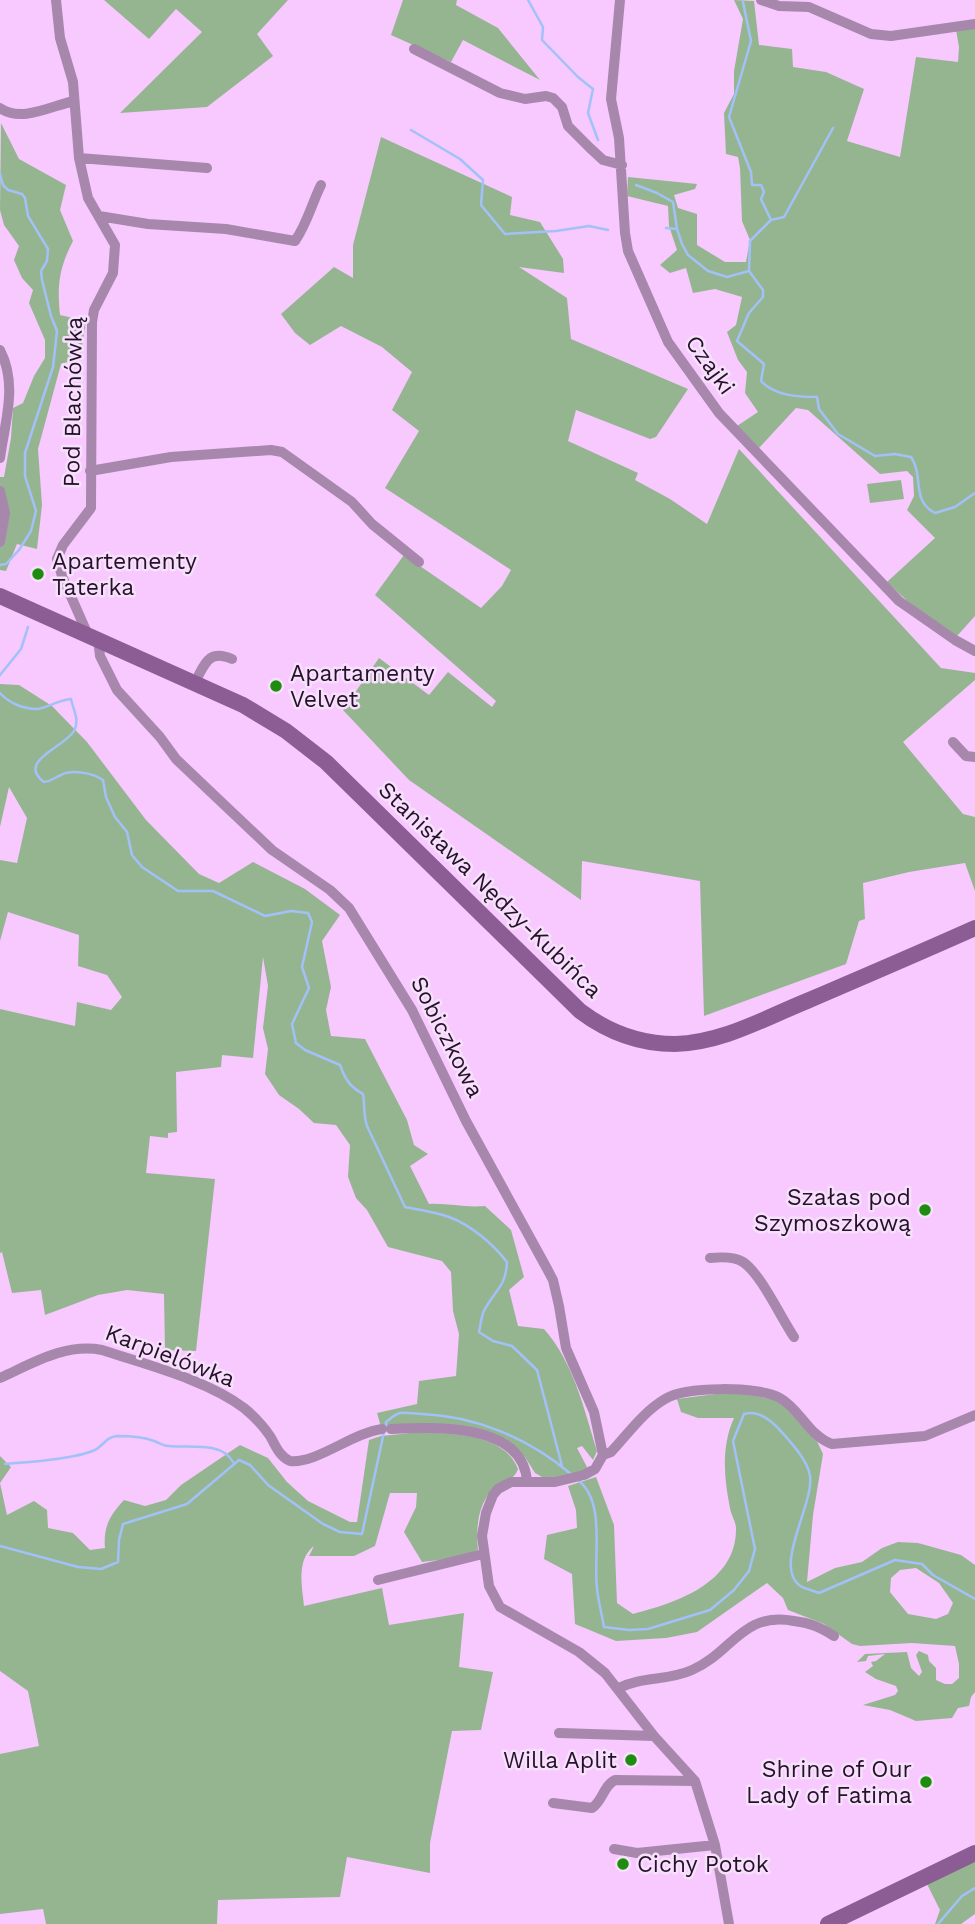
<svg xmlns="http://www.w3.org/2000/svg" width="975" height="1924" viewBox="0 0 975 1924" font-family="'Work Sans',sans-serif">
  <rect width="100%" height="100%" fill="#f7c9ff"/>
  <path fill="#95b591" fill-rule="evenodd" d="M104,0H288L257,34L273,56L207,107L120,113L202,32L176,9L149,39Z
    M403,0H457L456,5L498,28L540,80L463,40L451,62L391,35Z
    M734,0L754,1L759,45L792,49L793,67L826,72L864,89L847,141L900,157L916,57L958,62L959,47L955,24L975,23V616L957,636L916,609L887,582L935,538L907,510L914,496L913,477L907,471L880,474L808,410L796,408L759,448L737,426L758,412L745,393L747,372L738,360L727,332L736,325L742,297L715,289L693,293L686,268L670,273L660,265L677,250L669,226L668,206L627,196L628,177L697,184L695,189L674,195L678,208L697,214V245L725,262H746L750,240L742,221L740,168L738,157L726,154L724,113L734,94V71L743,19Z
    M1,123L19,159L66,185L60,210L73,241C59,268 57,285 60,315L86,321L80,358L61,364L38,449L42,505L37,549L17,544L6,571L0,570V477H4L11,438L13,408L23,403L34,376L45,358V340L29,303L33,290L22,278L14,260L19,246L4,225L0,210Z
    M381,137L512,197L510,215L540,222L563,259L564,273L519,267L567,298L571,339L688,389L656,437L650,439L576,410L568,441L638,473L635,480L670,499L707,524L739,449L941,668L975,673V680L903,742L963,814L975,817V891L965,863L909,872L863,883L865,919L859,921L846,964L704,1016L700,881L582,861L581,900L409,780L343,710L379,658L429,695L448,672L492,707L496,701L375,595L404,555L481,608L502,586L511,570L385,488L419,431L392,410L412,372L382,347L341,326L310,345L295,333L281,314L334,267L353,278V245Z
    M901,480L904,499L870,503L867,484Z
    M0,684L19,685L52,706L87,742L146,820L199,874L219,883L253,862L305,889L340,915L322,941L331,987L326,1010L331,1036L365,1039L407,1120L414,1145L428,1154L410,1166L429,1204C448,1203 465,1208 485,1206L511,1230L524,1277L509,1290L518,1326L544,1329C574,1363 584,1409 597,1451L593,1460L582,1446L577,1448L588,1469L560,1478H544L535,1473L525,1457L505,1440L401,1425L381,1427L377,1413L417,1404L419,1381L456,1376L459,1334L453,1311L451,1272L442,1261L388,1247L367,1210L356,1198L348,1177L350,1145L336,1125L314,1123L299,1109L279,1095L265,1074L268,1049L263,1028L268,986L263,957L253,1058L222,1055L221,1067L176,1072L177,1132L168,1133V1138L150,1136L146,1173L215,1179L196,1351L165,1350L164,1294L127,1290L98,1295L45,1315L41,1290L12,1293L2,1252L0,1253V1009L75,1026L77,1002L111,1010L122,997L107,975L78,966L79,935L8,912L0,941V860L17,863L27,818L9,787L0,827Z
    M731,1392L784,1401L815,1437L823,1454L813,1515L807,1582L835,1568L862,1562L882,1548L898,1542L918,1543L961,1555L975,1565V1692L971,1697L969,1706L958,1708L952,1718L916,1721L890,1710L863,1705L895,1695L898,1691L896,1686L876,1679L865,1672L873,1666L871,1662L876,1661L885,1654L868,1656L866,1661L857,1662L865,1654L907,1652L911,1668L919,1676L922,1672L916,1655L919,1651L928,1655L929,1661L936,1668V1680L945,1684H952L959,1678V1664L955,1646L912,1643L860,1646L852,1644L824,1624L788,1610L783,1598L767,1583L697,1632L666,1638L616,1641L575,1624L572,1574L544,1559L547,1535L577,1528L576,1510L568,1486L596,1477L614,1525L617,1603L633,1614C676,1603 737,1583 736,1528C736,1522 731,1515 730,1508C724,1479 721,1446 734,1418H698L681,1412L677,1399ZM916,1568L939,1583L953,1603L948,1614L936,1619L908,1614L890,1592L891,1578L900,1570Z
    M421,1432C453,1434 504,1433 518,1469C514,1480 506,1480 497,1487C477,1500 476,1529 478,1550L456,1558L422,1562L404,1532L416,1507L417,1493H390L375,1546L354,1556H309L314,1546C296,1560 302,1586 304,1606L382,1588L389,1625L464,1613L459,1667L493,1672L481,1730L452,1731L430,1843V1873L347,1857L340,1897L218,1900L217,1924H46L43,1909L0,1914V1754L39,1746L28,1691L0,1671V1456L11,1467L0,1483L7,1515L34,1501L47,1510L48,1528L73,1533L90,1550L105,1548C103,1527 110,1515 124,1500L145,1506L166,1500L181,1485L240,1445L268,1458L287,1482L308,1501L350,1522H357L369,1440L381,1436Z
    M975,1859V1914L961,1924H935L940,1910L926,1882Z"/>
  <g fill="none" stroke-linecap="round" stroke-linejoin="round">
    <path stroke="#a2c1f9" stroke-width="2.5" d="M528,0L543,27L542,40L578,77L593,89L588,113L598,140
      M743,2L751,41L729,117L751,172L752,185H761L764,192L761,199L771,220L750,241L749,270
      M411,130L460,159L483,180L481,205L505,234L556,231L589,226L608,230
      M0,174L3,185L8,190L22,194L25,198L28,216L48,249L47,261L41,271L42,280L51,316L57,331L53,367L25,453V476L36,511L31,531L19,550L6,564L0,565
      M636,185L657,193L673,202L677,229L682,244L688,255L708,271L727,277L749,271L763,290V297L749,313L737,341L764,364L761,381C775,396 798,397 817,397L819,409L838,434L875,456L895,454L911,457C924,476 911,501 935,513L955,507L975,493
      M771,220L784,217L833,128
      M666,228L677,229
      M0,675L21,649L28,627
      M0,693C9,703 23,709 37,709C47,708 58,700 71,699C73,710 80,719 74,731C65,747 16,761 44,782C52,781 54,778 61,775C72,769 93,773 103,780L106,797L115,817L127,832L132,855L142,867L178,891H213L265,916L291,911L308,913L312,922L302,967L309,988L292,1024L296,1043L305,1050L340,1065C345,1079 350,1087 363,1094C365,1105 363,1114 367,1126L405,1207C420,1210 435,1212 449,1217C471,1225 493,1244 507,1262C506,1286 496,1289 485,1309C481,1315 481,1324 479,1332L493,1341L512,1346L537,1370L562,1466
      M386,1426V1422C390,1419 395,1414 400,1413C406,1412 415,1414 422,1414C477,1416 529,1439 571,1474
      M5,1464C28,1462 75,1459 95,1450C104,1445 106,1437 117,1436C129,1436 144,1437 154,1441C160,1443 163,1446 169,1446C189,1448 222,1441 233,1462
      M579,1481C606,1503 593,1557 597,1588C598,1601 602,1614 604,1627L629,1630L648,1629L710,1610L734,1590L749,1571L755,1549L733,1441L744,1414C757,1410 768,1418 777,1427C788,1439 808,1460 810,1476C814,1504 774,1565 799,1585C804,1589 812,1590 819,1593L895,1560L922,1564L933,1575L975,1599
      M0,1546L78,1567L101,1569L118,1562L119,1540L123,1524L187,1504L239,1460L250,1465L268,1485L323,1524L340,1532L362,1534L384,1432
      M938,1924L962,1896L975,1888"/>
    <path stroke="#a787ac" stroke-width="10" d="M56,0L60,38L73,82L79,158L88,198L115,245L113,273L94,310L92,322L91,508L63,545L57,559L62,576L88,635
      M620,0L611,99L619,138L625,233L628,251L668,342L719,413L899,601L955,640L975,651
      M761,0L779,6L809,7L871,34L891,36L975,24
      M414,49L500,93L525,99L546,96L553,98L562,107L568,126L590,148L603,160L622,165
      M0,108C21,123 51,106 74,101
      M79,158L207,168
      M99,216L148,224L226,229L295,241C307,224 312,203 321,185
      M0,350C18,385 5,421 0,458
      M90,471L171,457L271,450L282,452L352,502L372,524L419,562
      M0,491L5,513L0,542
      M98,639L100,656L117,690L160,737L176,759L272,850L330,890L349,908L412,1010L466,1121L545,1265L553,1280L559,1306L566,1348L594,1412L603,1455L595,1469L584,1475L555,1482H511L498,1489L493,1495L486,1513L482,1536L489,1586L500,1607L579,1652L605,1673L654,1736L695,1781L715,1845L729,1924
      M195,682C205,664 208,649 232,659
      M953,742L966,756L975,757
      M710,1258C720,1257 734,1256 743,1262C761,1274 781,1318 794,1337
      M0,1378C33,1363 65,1343 102,1350C147,1365 207,1380 244,1408C254,1416 263,1426 270,1436C276,1446 279,1456 290,1461C316,1464 352,1433 382,1429
      M391,1429C432,1427 524,1422 527,1482
      M603,1455L611,1452C628,1434 643,1412 665,1399C685,1386 759,1386 780,1398C800,1409 809,1436 832,1444L925,1436L975,1415
      M378,1580L483,1554
      M619,1688C642,1676 668,1681 692,1670C732,1653 742,1611 794,1621C810,1623 820,1627 834,1636
      M559,1733L654,1736
      M553,1803L592,1808C603,1801 603,1786 615,1780L695,1781
      M614,1849L637,1853L715,1845"/>
    <path stroke="#8c5d94" stroke-width="16" d="M0,596L243,705L286,731L326,762L580,1011C608,1032 640,1044 675,1044C722,1043 765,1018 807,1001C863,977 919,953 975,928
      M828,1924L975,1853"/>
  </g>
  <g fill="#1d8c0f" stroke="#f7e0fb" stroke-width="2.5">
    <circle cx="38" cy="574" r="7"/>
    <circle cx="276" cy="686" r="7"/>
    <circle cx="925" cy="1210" r="7"/>
    <circle cx="631" cy="1760" r="7"/>
    <circle cx="926" cy="1782" r="7"/>
    <circle cx="623" cy="1864" r="7"/>
  </g>
  <g text-anchor="middle" dominant-baseline="central" stroke-width="5" stroke-linejoin="round" paint-order="stroke">
    <g font-size="23" fill="#26112a" stroke="#f7e0fb">
      <text transform="translate(710 365) rotate(54)">Czajki</text>
      <text transform="translate(73 402) rotate(-89)">Pod Blachówką</text>
      <text transform="translate(490 890) rotate(44)">Stanisława Nędzy-Kubińca</text>
      <text transform="translate(447 1037) rotate(63)">Sobiczkowa</text>
      <text transform="translate(170 1356) rotate(21)">Karpielówka</text>
    </g>
    <g font-size="23" fill="#26112a" stroke="#f7e0fb" text-anchor="start">
      <text x="52" y="561">Apartementy<tspan x="52" dy="26">Taterka</tspan></text>
      <text x="290" y="673">Apartamenty<tspan x="290" dy="26">Velvet</tspan></text>
      <text x="911" y="1197" text-anchor="end">Szałas pod<tspan x="911" dy="26">Szymoszkową</tspan></text>
      <text x="617" y="1760" text-anchor="end">Willa Aplit</text>
      <text x="912" y="1769" text-anchor="end">Shrine of Our<tspan x="912" dy="26">Lady of Fatima</tspan></text>
      <text x="637" y="1864">Cichy Potok</text>
    </g>
  </g>
</svg>
